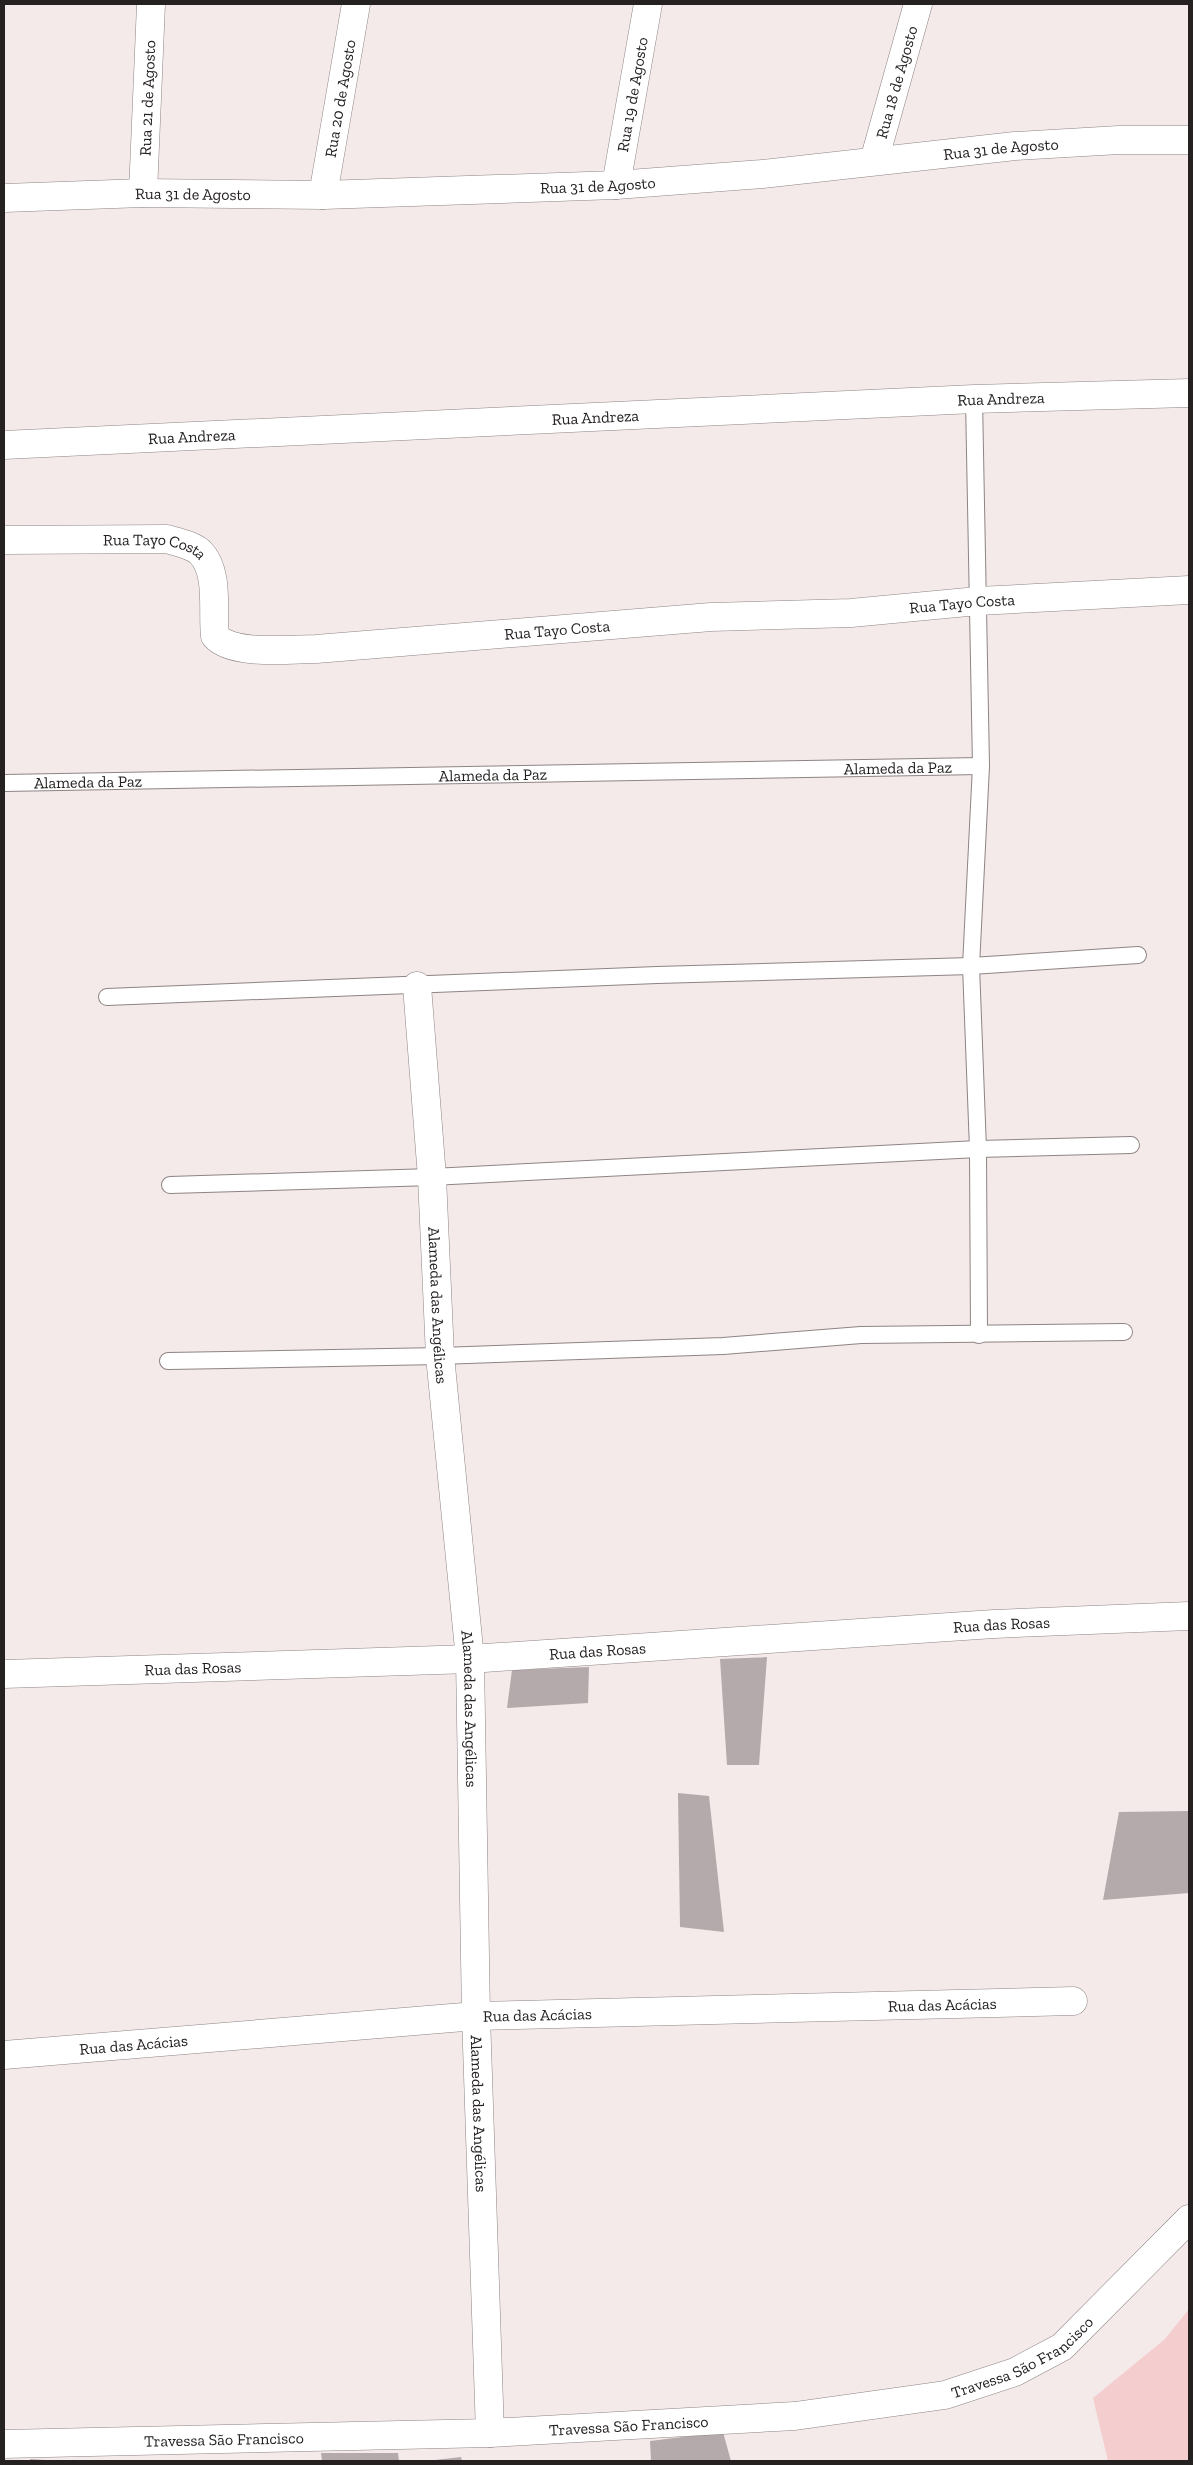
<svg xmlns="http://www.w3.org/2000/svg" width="1193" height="2465" viewBox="0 0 1193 2465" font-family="'Zilla Slab',serif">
  <rect width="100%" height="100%" fill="#f5eaea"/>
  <path fill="#f4cdcf" d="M1189,2309V2461H1108L1093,2398L1165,2339Z"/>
  <path fill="#b5aaab" d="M767,1657L759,1765H727L720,1659Z
    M589,1667L588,1703L507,1708L512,1670Z
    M678,1793L709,1796L724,1932L680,1927Z
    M1189,1811V1893L1103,1900L1119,1812Z
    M723,2432L731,2461H651L650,2441Z
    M321,2453H398L399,2461H322Z
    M461,2457L462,2461H435V2460Z
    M30,2459L45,2460V2461H30Z"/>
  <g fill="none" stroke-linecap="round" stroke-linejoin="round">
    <defs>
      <g id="lane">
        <path d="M974,399L981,766L971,966L978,1149L979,1335"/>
        <path id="s1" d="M4,783L981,766"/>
        <path d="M107,997L657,975L971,966L1138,955"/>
        <path d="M170,1185L432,1177L978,1149L1131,1145"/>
        <path d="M168,1361L440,1356L723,1346L861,1335L1124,1332"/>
      </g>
      <g id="street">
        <path id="s2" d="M874,161L918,4"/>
        <path id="s3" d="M616,185L648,4"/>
        <path id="s4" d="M143,193L151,4"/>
        <path id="s5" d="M323,195L356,4"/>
        <path id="s6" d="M4,198L143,193L323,195L616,185L762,174L1015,146L1119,140H1189"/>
        <path id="s7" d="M4,445L974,399L1189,393"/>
        <path id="s8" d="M4,540L167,539C177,542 192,545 200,552C220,572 212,611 215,636C233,656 291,649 316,649L711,617L851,613L978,601L1189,590"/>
        <path id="s9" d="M417,986L432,1177L440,1356L470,1659L476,2016L490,2433"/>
        <path id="s10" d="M4,2055L476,2016L1073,2001"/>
        <path id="s11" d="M4,2444L490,2433L795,2416L945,2395L1015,2372L1062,2347L1189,2219"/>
      </g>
      <g id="secondary">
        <path id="s12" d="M4,1674L470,1659L994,1624L1189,1616"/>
      </g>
    </defs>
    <use href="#lane" stroke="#8e8484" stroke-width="18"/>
    <use href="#street" stroke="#8e8484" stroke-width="29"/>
    <use href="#secondary" stroke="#8e8484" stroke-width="29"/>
    <use href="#lane" stroke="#fff" stroke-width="16"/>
    <use href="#street" stroke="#fff" stroke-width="28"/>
    <use href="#secondary" stroke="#fff" stroke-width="28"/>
  </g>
  <g text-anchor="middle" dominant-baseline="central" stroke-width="4.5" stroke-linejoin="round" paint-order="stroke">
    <g font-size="16" fill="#252121" stroke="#fff">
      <text stroke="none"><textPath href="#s2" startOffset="82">Rua 18 de Agosto</textPath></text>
      <text stroke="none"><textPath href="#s3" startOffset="92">Rua 19 de Agosto</textPath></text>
      <text stroke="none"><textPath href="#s4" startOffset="95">Rua 21 de Agosto</textPath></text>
      <text stroke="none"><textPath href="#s5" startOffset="98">Rua 20 de Agosto</textPath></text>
      <text stroke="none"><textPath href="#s6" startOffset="999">Rua 31 de Agosto</textPath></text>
      <text stroke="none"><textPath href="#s6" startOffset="594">Rua 31 de Agosto</textPath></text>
      <text stroke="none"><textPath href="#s6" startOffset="189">Rua 31 de Agosto</textPath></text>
      <text stroke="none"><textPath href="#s7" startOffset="998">Rua Andreza</textPath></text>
      <text stroke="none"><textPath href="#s7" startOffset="592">Rua Andreza</textPath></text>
      <text stroke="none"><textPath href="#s7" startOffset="188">Rua Andreza</textPath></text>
      <text stroke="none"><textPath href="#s8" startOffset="152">Rua Tayo Costa</textPath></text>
      <text stroke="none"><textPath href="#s8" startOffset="1038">Rua Tayo Costa</textPath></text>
      <text stroke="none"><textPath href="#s8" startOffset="632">Rua Tayo Costa</textPath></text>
      <text stroke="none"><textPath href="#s1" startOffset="894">Alameda da Paz</textPath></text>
      <text stroke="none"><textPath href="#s1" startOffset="489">Alameda da Paz</textPath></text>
      <text stroke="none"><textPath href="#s1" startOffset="84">Alameda da Paz</textPath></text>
      <text stroke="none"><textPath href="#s9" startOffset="320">Alameda das Angélicas</textPath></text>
      <text stroke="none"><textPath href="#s12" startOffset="999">Rua das Rosas</textPath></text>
      <text stroke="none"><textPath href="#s12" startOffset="594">Rua das Rosas</textPath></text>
      <text stroke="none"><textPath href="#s12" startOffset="189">Rua das Rosas</textPath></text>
      <text stroke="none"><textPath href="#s9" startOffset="725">Alameda das Angélicas</textPath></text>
      <text stroke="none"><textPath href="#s10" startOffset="940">Rua das Acácias</textPath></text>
      <text stroke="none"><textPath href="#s10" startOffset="535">Rua das Acácias</textPath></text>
      <text stroke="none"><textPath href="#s10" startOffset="130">Rua das Acácias</textPath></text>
      <text stroke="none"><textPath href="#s9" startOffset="1130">Alameda das Angélicas</textPath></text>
      <text stroke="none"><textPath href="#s11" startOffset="1030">Travessa São Francisco</textPath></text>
      <text stroke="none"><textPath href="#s11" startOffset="625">Travessa São Francisco</textPath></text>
      <text stroke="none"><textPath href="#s11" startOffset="220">Travessa São Francisco</textPath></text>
    </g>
  </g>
  <rect width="1193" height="2465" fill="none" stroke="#252121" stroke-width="10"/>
</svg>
